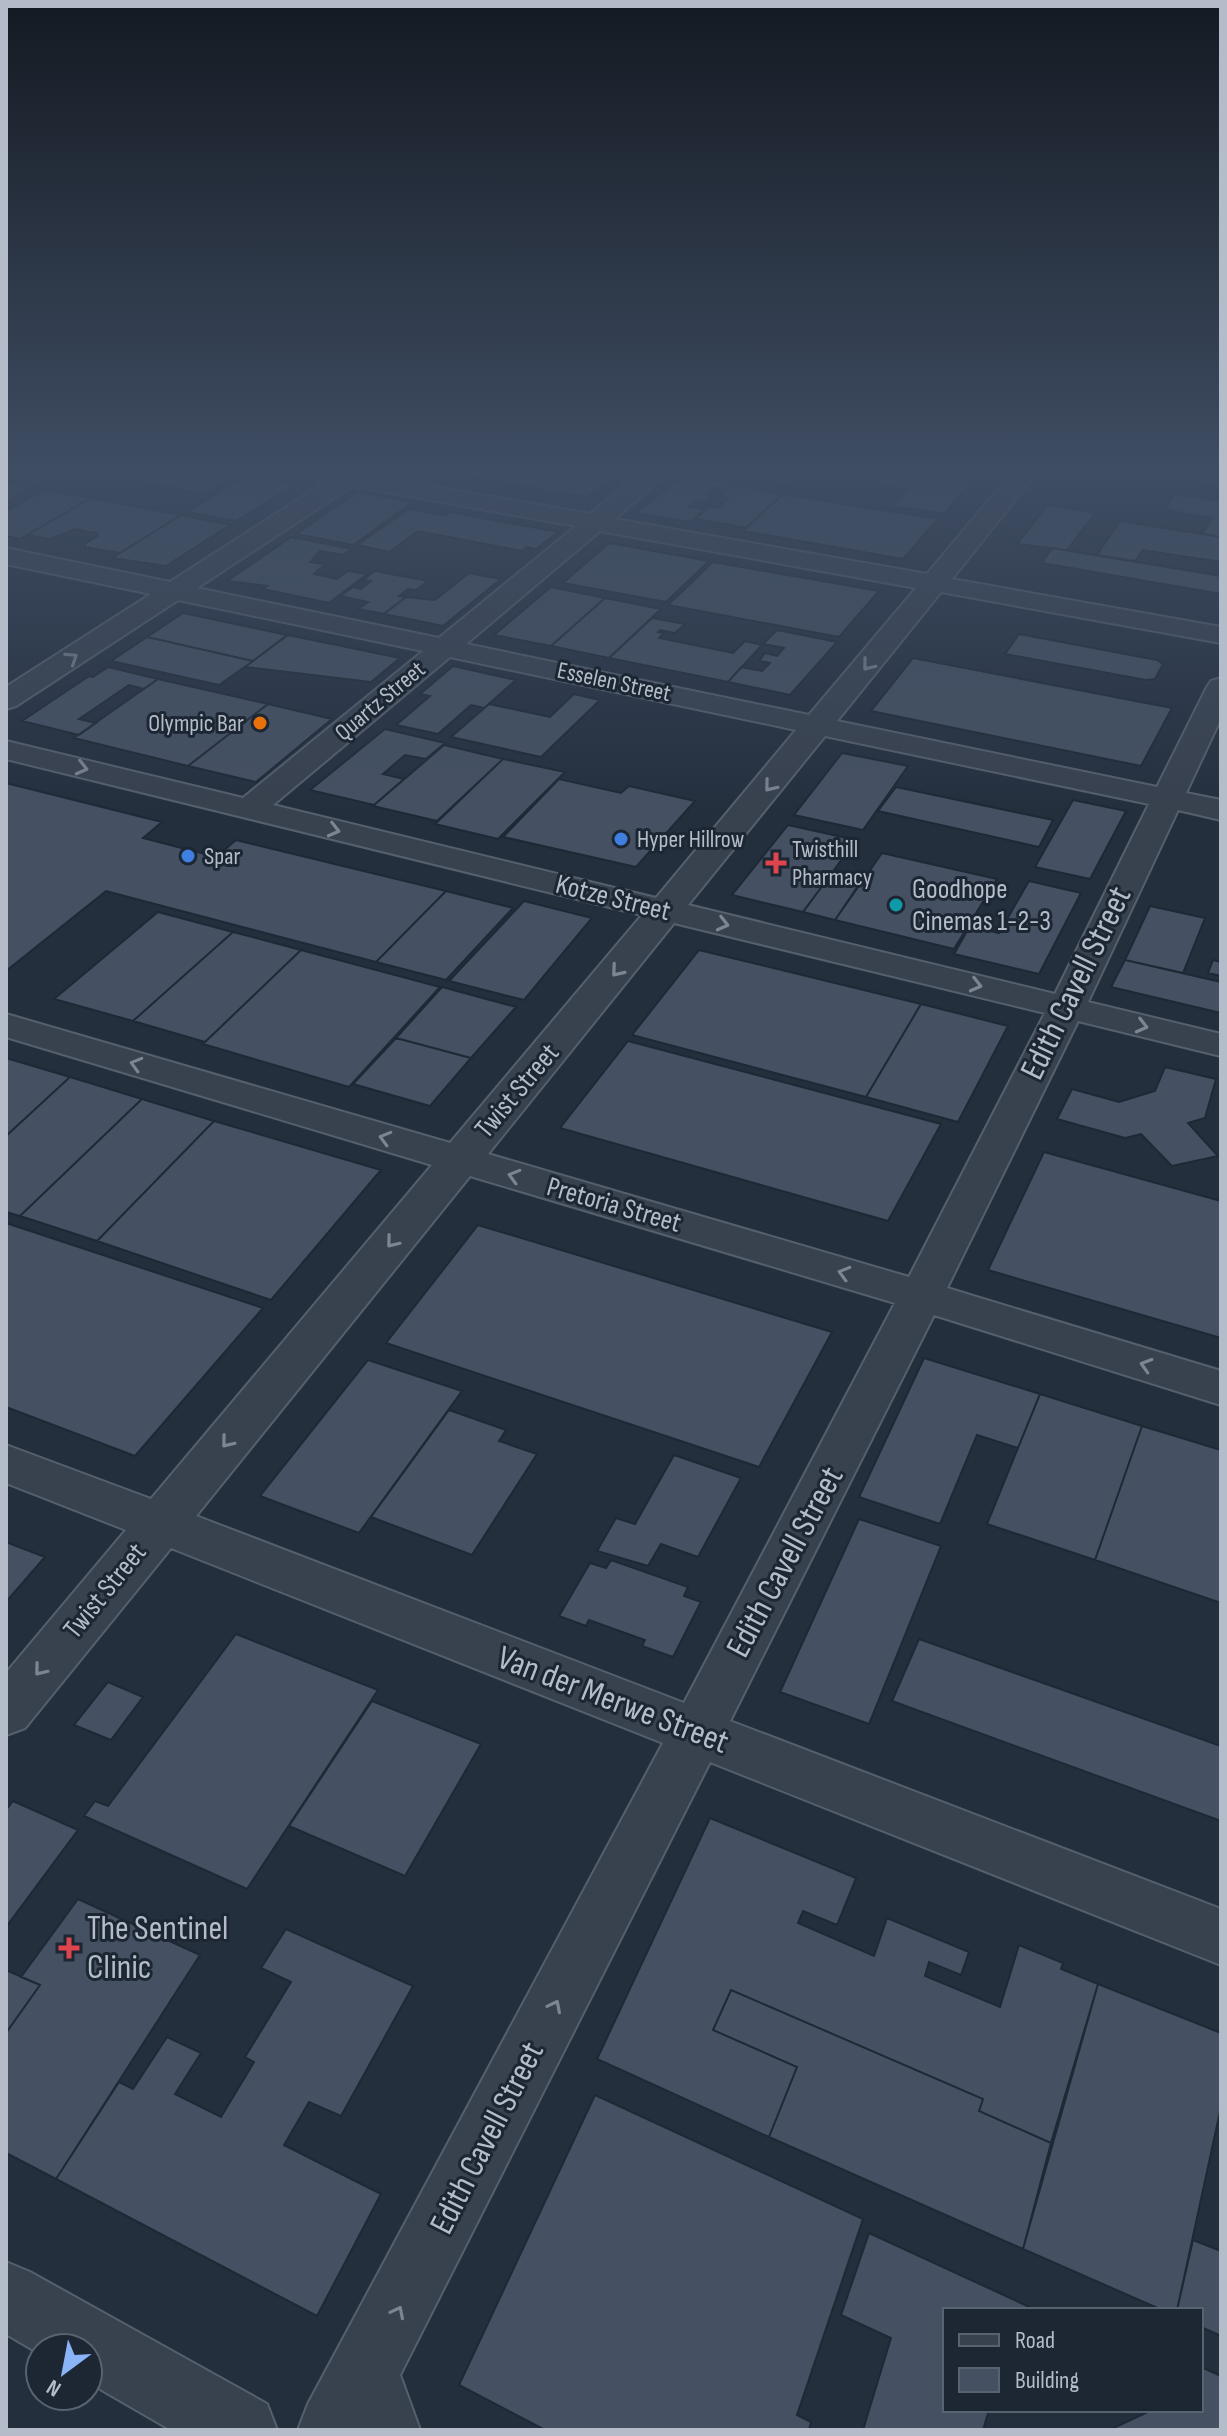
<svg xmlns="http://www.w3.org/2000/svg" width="1227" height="2436" viewBox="0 0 1227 2436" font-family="'Sofia Sans Condensed',sans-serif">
  <rect width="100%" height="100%" fill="#242f3e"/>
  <path fill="#455162" stroke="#1f2835" stroke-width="2" d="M30,470H63L39,484L13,479Z
    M79,470H224L239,473L205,494Z
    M430,470H531L568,477L577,470H621L587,497Z
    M760,470H806L790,485L751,479Z
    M814,470H865L846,482L808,476Z
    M866,470H925L905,491L874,483L882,475L864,472Z
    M925,470H937L976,476L944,514L892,506Z
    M1152,470H1195L1189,477L1205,479L1203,483L1149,475Z
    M1209,470H1221V486L1202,483Z
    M248,475L296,484L236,521L187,512Z
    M684,475L735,484L728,489L712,487L704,494L714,496L707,501L697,500L689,507L705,509L691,522L636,513Z
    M6,484L7,483L31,488L6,502Z
    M733,485L783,494L746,528L695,519L709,506L718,508L729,498L720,497Z
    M45,490L91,498L20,539L6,536V511Z
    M358,492L413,502L353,545L296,534Z
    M783,494L938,519L903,559L743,531Z
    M1174,494L1221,501V537L1202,534L1212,518L1165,510Z
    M91,498L181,515L120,553L85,547V543L98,536L96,533L76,529L50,539L27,535Z
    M1048,505L1095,513L1067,550L1017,544Z
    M409,509L445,516L450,512L558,532L536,549L526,547L522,551L418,531L389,552L357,545Z
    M181,515L230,525L166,566L112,558Z
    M1120,521L1221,537V562L1143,550L1135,561L1097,555Z
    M291,537L352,549L343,555L320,551L310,562L325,564L314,574L337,579L348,571L367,574L329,603L263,589L267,586L227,581Z
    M609,543L709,561L666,602L563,583Z
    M1052,548L1221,576V594L1042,563Z
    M713,562L879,591L839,637L668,605Z
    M375,571L428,581L416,590L408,589L399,596L406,597L384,614L358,609L368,602L340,596L353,587L361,589L371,581L363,580Z
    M469,573L501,579L443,626L384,614L406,597L435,600Z
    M551,587L605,598L551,646L494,635Z
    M605,598L661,609L609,658L551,646Z
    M183,613L287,635L253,661L147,637Z
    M652,618L685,624L675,633L660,630L658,632L664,633L659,638L733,653L745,641L762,645L728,682L609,658Z
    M777,630L837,642L790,695L728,682L741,667L762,671L770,663L759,661L765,653L777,656L784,648L763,644Z
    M1019,634L1157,660L1163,664L1155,679L1146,680L1005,654Z
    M288,635L400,658L371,682L245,667Z
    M147,637L253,661L219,685L111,661Z
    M913,658L1172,708L1141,766L871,711Z
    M453,666L516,680L484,708L471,705L438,734L396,725L430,696L420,694Z
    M108,667L158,679L144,689L129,685L79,719L96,723L79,735L22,721L89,676L93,677Z
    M158,679L268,704L188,766L74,738Z
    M574,694L600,700L541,757L451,737L489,704L550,717Z
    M268,704L332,719L256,782L188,766Z
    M385,729L445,743L426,759L405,755L383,774L404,779L374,805L310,790Z
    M444,745L503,759L437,821L373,806Z
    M842,753L908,766L863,830L794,815Z
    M503,759L565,772L498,839L435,824Z
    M559,779L621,793L629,786L695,801L636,867L503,837Z
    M6,783L162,822L143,838L216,857L236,840L446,891L376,962L106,891L6,971Z
    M896,787L1053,820L1039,847L878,811Z
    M1073,800L1126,811L1090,879L1035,867Z
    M788,825L856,840L803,912L732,895Z
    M882,853L997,879L954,949L835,920Z
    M834,870L864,877L835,920L803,912Z
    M1029,881L1081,893L1039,974L954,954L970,926L999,933Z
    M446,891L513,908L446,980L376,962Z
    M524,901L592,918L524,1000L449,981Z
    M1150,906L1205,918L1183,973L1125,960Z
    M158,912L233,932L133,1021L54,999Z
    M233,932L301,950L205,1042L133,1021Z
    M301,950L440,987L349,1087L203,1044Z
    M699,950L921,1004L866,1097L632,1035Z
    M1125,960L1221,982V1013L1111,987Z
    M1213,960L1221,962V976L1208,973Z
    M442,987L516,1007L471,1058L396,1038Z
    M921,1004L1008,1026L958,1122L866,1097Z
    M396,1038L471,1058L430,1106L353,1084Z
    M628,1041L941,1124L888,1221L560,1128Z
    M6,1058L70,1077L6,1136Z
    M1165,1067L1216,1079L1205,1118L1188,1123L1218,1156L1172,1166L1141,1134L1125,1138L1057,1119L1072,1089L1119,1102L1155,1091Z
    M70,1077L142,1099L20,1216L6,1212V1136Z
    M142,1099L214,1121L97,1241L20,1216Z
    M214,1121L381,1170L271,1300L97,1241Z
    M1044,1152L1221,1201V1338L988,1270Z
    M6,1223L263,1308L135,1456L6,1407Z
    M478,1225L832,1332L759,1467L386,1343Z
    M924,1358L1040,1394L1018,1448L977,1435L940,1524L859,1497Z
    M368,1360L462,1391L359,1533L260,1496Z
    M1040,1394L1142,1426L1095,1560L987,1524Z
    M449,1410L506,1430L499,1441L537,1454L472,1555L371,1517Z
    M1142,1426L1221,1450V1603L1095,1560Z
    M674,1455L741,1478L698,1557L661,1544L648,1566L597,1551L616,1518L635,1524Z
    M859,1519L941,1546L869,1724L780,1692Z
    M6,1542L45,1557L6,1602Z
    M611,1560L688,1587L684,1596L701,1602L673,1657L642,1646L645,1640L589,1620L586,1626L559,1616L590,1563L606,1568Z
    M236,1634L378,1690L247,1889L84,1816L95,1801L108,1806Z
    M919,1639L1221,1746V1821L892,1701Z
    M108,1682L143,1697L111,1740L74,1725Z
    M372,1701L481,1744L405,1876L289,1826Z
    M13,1801L78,1830L6,1927V1810Z
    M710,1818L856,1878L837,1925L803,1911L798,1923L874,1956L887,1918L969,1952L961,1975L929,1962L925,1976L1000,2007L1019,1945L1063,1963L1061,1969L1098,1984L1051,2143L979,2111L983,2099L731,1990L713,2030L797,2067L769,2137L597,2059Z
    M78,1899L200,1955L56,2179L6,2153V2033L40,1985L21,1977Z
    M286,1929L413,1986L341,2116L309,2102L284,2145L381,2194L317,2316L56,2179L119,2082L133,2089L167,2037L201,2053L175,2094L221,2117L254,2062L245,2057L291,1982L261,1968Z
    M6,1970L40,1985L6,2033Z
    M1098,1984L1221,2033V2107L1177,2310H1162L1023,2249Z
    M731,1990L983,2099L979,2111L1051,2143L1023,2249L769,2137L797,2067L713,2030Z
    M595,2095L863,2219L797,2415L811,2422L809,2430H545L459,2385Z
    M869,2233L1036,2310H945V2410H989L983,2430H863L891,2338L841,2315Z
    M1193,2240L1221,2251V2336L1201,2327V2310H1177Z
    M1201,2367L1221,2376V2430H1109L1152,2410H1201Z"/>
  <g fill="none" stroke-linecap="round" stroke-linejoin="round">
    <defs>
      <path id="minor" d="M291,470H370L368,475L590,514L644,470H671L615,519L927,574L1014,470H1039L952,579L1221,627V643L941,592L837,721L1157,787L1207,687L1211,681L1221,678V718L1186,793L1221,800V820L1178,810L1088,1002L1221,1034V1056L1078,1021L947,1288L1221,1371V1405L934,1315L730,1721L1221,1909V1965L710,1762L400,2375L420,2430H298L308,2404L663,1743L171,1548L25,1728L6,1735V1673L126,1530L6,1483V1445L151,1499L432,1165L6,1037V1014L450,1143L642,915L6,759V741L243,798L423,651L178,600L16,706L6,709V687L151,594L6,564V548L170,582L327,481L295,475ZM352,486L576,526L439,638L197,588ZM600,531L916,588L809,715L466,644ZM450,657L796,730L656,898L273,805ZM825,736L1149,804L1055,994L688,905ZM674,923L1045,1013L909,1277L488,1154ZM470,1176L895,1303L684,1703L196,1516Z
        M6,2262L30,2272L267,2404L277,2430H171L88,2382V2348H40V2354L6,2334Z"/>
    </defs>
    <use href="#minor" stroke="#565f6c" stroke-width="4"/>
    <use href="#minor" fill="#38414e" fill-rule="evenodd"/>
  </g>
  <defs><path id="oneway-chevron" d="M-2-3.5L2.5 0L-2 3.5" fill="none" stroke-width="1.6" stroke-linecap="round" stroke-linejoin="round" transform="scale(2)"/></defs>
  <g stroke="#7c8592">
    <use href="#oneway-chevron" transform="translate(72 658) rotate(-33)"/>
    <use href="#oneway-chevron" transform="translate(868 665) rotate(129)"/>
    <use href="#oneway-chevron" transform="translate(82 768) rotate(14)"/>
    <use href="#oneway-chevron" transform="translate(770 786) rotate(129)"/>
    <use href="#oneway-chevron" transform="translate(334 830) rotate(14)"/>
    <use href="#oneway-chevron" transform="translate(723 924) rotate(14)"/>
    <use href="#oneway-chevron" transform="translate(617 971) rotate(130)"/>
    <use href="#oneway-chevron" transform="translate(976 985) rotate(14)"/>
    <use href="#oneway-chevron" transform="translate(1142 1026) rotate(14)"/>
    <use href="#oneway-chevron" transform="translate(136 1064) rotate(-164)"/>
    <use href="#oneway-chevron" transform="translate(385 1138) rotate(-164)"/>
    <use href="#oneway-chevron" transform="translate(514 1176) rotate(-164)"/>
    <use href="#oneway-chevron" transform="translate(392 1242) rotate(129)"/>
    <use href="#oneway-chevron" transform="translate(844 1273) rotate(-164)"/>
    <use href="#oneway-chevron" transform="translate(1146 1365) rotate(-163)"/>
    <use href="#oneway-chevron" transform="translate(227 1442) rotate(129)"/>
    <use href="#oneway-chevron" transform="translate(40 1670) rotate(129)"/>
    <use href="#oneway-chevron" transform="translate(555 2006) rotate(-63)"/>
    <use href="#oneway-chevron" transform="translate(398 2312) rotate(-63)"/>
  </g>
  <linearGradient id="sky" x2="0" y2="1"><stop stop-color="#141a22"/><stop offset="0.58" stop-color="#3f4d63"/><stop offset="1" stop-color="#3f4d63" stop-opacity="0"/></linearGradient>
  <rect width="1227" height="811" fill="url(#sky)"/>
  <circle fill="#e8710a" stroke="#1d2633" stroke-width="3" cx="260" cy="723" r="8"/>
  <g fill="#3f7fe0" stroke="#1d2633" stroke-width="3">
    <circle cx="621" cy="839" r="8"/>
    <circle cx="188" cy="856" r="8"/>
  </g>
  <g fill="#e0444e" stroke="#1d2633" stroke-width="3">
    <path d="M772 851h8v8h8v8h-8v8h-8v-8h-8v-8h8z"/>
    <path d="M65 1936h8v8h8v8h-8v8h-8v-8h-8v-8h8z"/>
  </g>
  <circle fill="#0f9aa8" stroke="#1d2633" stroke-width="3" cx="896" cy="905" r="8"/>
  <g text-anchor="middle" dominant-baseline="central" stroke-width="6" stroke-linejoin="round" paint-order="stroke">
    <g font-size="24" fill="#b4bcc9" stroke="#1d2633">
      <text transform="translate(614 682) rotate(12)">Esselen Street</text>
      <text transform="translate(380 701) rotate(-40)">Quartz Street</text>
    </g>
    <g font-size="24" fill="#b4bcc9" stroke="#1d2633" text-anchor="start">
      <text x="244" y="723" text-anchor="end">Olympic Bar</text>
      <text x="637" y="839">Hyper Hillrow</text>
      <text x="792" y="849">Twisthill<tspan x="792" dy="28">Pharmacy</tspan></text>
      <text x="204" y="856">Spar</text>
    </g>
    <g font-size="28" fill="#b4bcc9" stroke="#1d2633" text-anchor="start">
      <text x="912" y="889">Goodhope<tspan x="912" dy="32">Cinemas 1-2-3</tspan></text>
    </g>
    <g font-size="28" fill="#b4bcc9" stroke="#1d2633">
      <text transform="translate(613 898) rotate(14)">Kotze Street</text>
      <text transform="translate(517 1091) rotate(-50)">Twist Street</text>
      <text transform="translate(614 1205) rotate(16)">Pretoria Street</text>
      <text transform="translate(105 1591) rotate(-51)">Twist Street</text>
    </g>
    <g font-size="34" fill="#b4bcc9" stroke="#1d2633">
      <text transform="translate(1076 983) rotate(-64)">Edith Cavell Street</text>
      <text transform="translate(785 1562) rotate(-62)">Edith Cavell Street</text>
      <text transform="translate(613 1700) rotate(21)">Van der Merwe Street</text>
      <text transform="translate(487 2138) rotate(-63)">Edith Cavell Street</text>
    </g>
    <g font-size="34" fill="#b4bcc9" stroke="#1d2633" text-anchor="start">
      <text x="87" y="1928">The Sentinel<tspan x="87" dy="39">Clinic</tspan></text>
    </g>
  </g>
  <rect width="1227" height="2436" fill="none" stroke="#b4bcc9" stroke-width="16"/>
  <rect x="943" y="2308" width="260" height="104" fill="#1d2633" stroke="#59626f" stroke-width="2"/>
  <rect x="959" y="2334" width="40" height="12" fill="#38414e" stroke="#59626f" stroke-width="2"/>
  <text x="1015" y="2348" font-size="24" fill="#b4bcc9">Road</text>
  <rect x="959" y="2368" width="40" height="24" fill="#455162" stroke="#59626f" stroke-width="2"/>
  <text x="1015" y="2388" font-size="24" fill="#b4bcc9">Building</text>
  <g transform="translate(64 2372) rotate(212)"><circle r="38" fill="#1d2633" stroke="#59626f" stroke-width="2"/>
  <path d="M0-6L14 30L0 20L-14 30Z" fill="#8ab4f8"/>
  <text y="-12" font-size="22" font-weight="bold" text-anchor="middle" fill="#b4bcc9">N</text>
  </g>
</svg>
